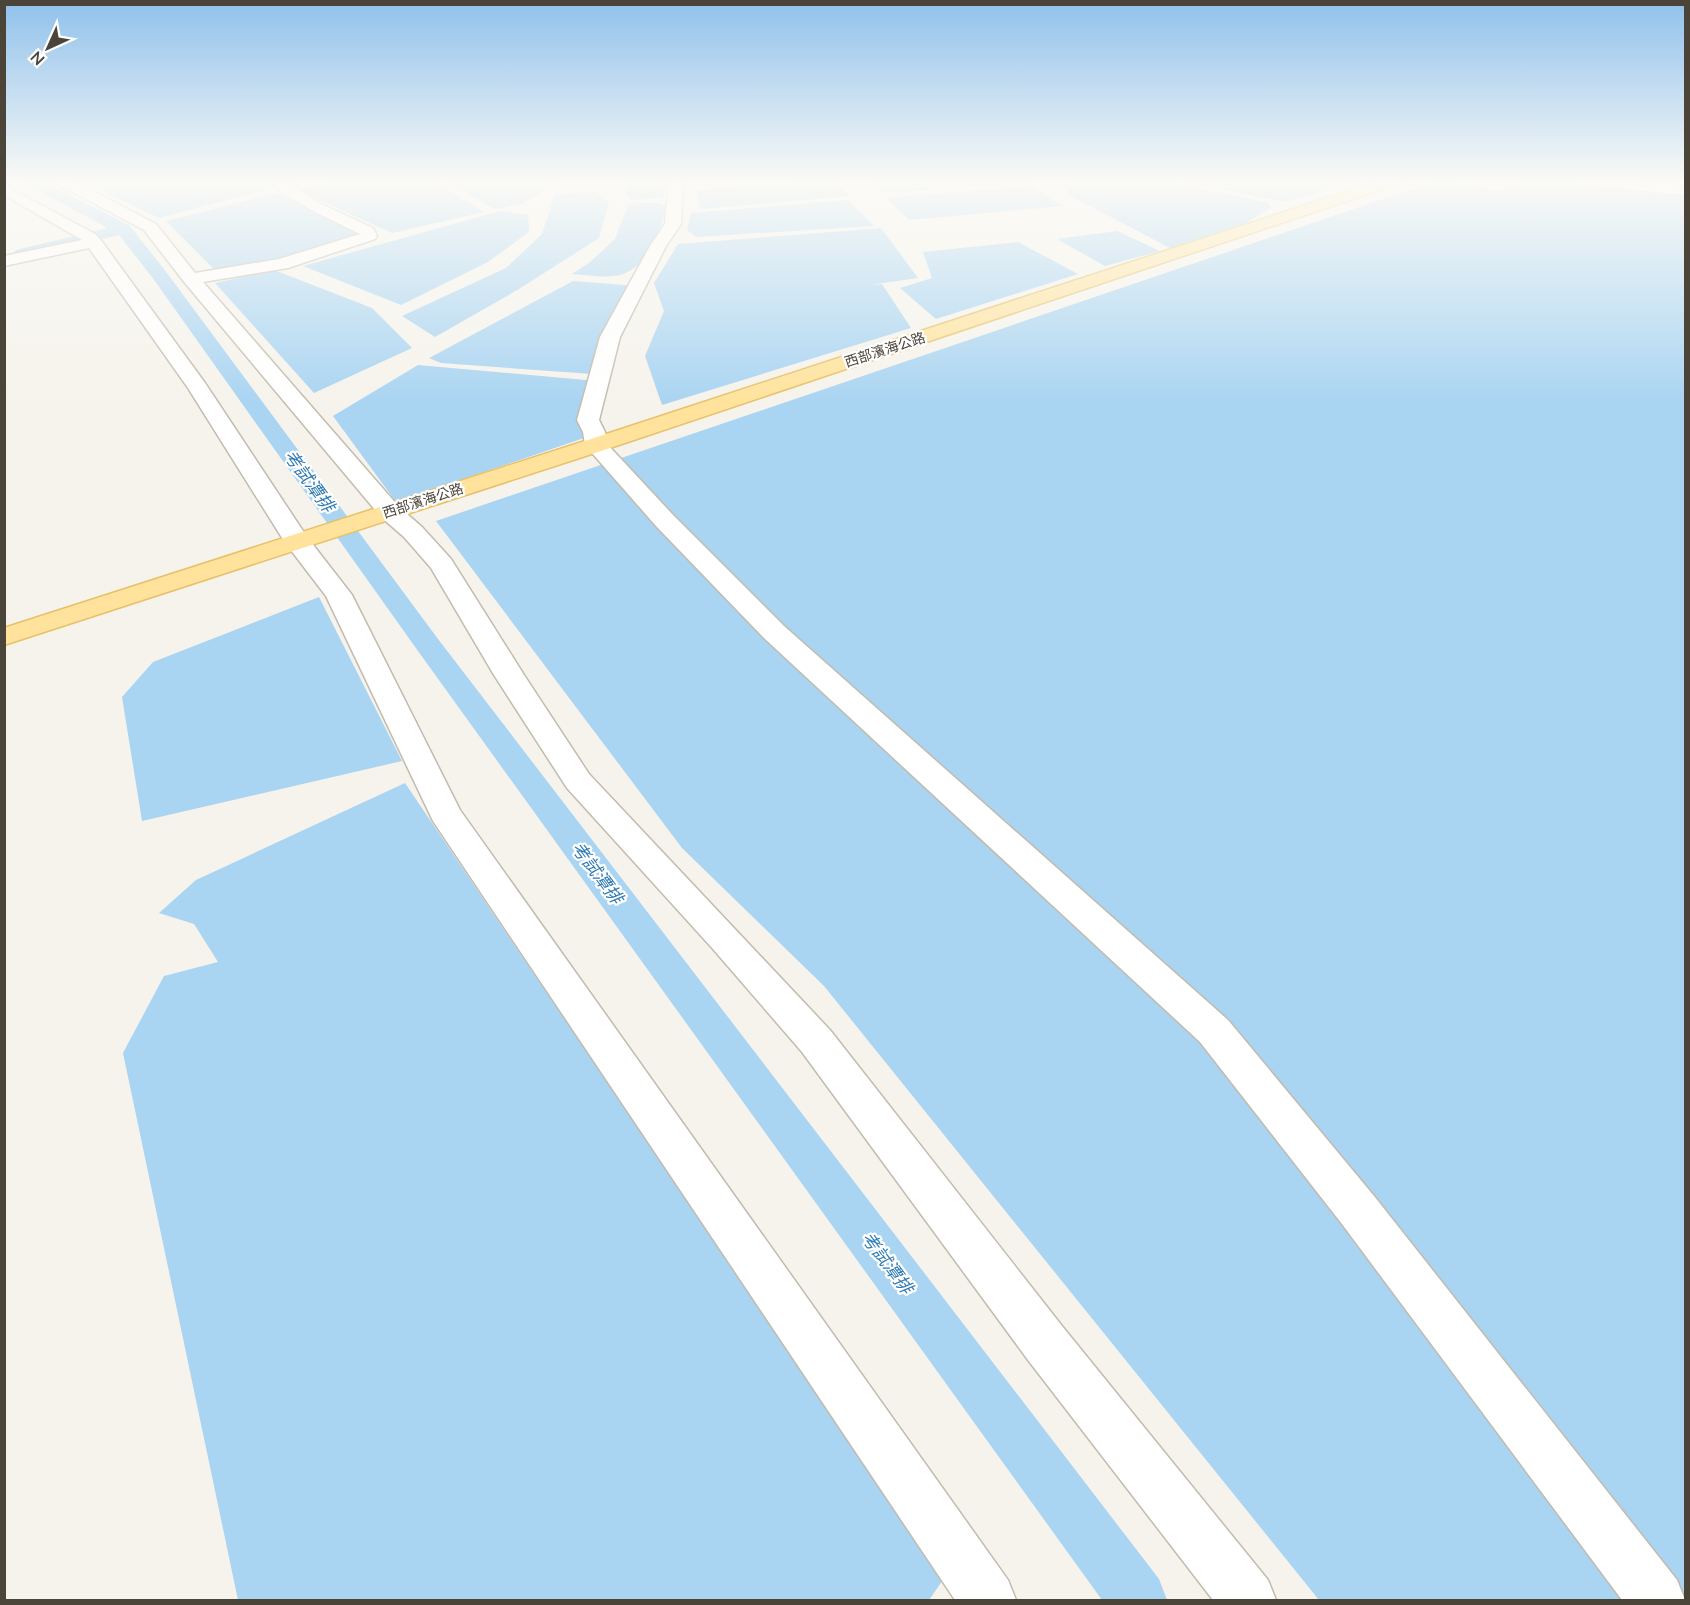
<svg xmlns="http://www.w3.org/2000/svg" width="1690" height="1605" viewBox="0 0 1690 1605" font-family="'Nunito Sans','Noto Sans TC',sans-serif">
  <rect width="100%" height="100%" fill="#f6f3ec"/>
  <path fill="#a9d4f2" d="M80,180H266L276,187L159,218Z
    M341,180H432L484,212L392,233L297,190Z
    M442,180H561L522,204L495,209Z
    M630,180H668L663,198L631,200L625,194Z
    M815,180H834L850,196L700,209L697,190Z
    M869,180H1025L1029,183L882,193Z
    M1083,180H1162L1269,203L1271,208L1237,228L1170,248L1065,193L1074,182Z
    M1177,180H1363L1283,202Z
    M1439,180L1499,191L1522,180H1685V1600H1319L824,986L682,848L436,521Z
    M1030,186L1063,206L909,220L886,198Z
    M596,192L609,202L599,238L519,289L435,337L402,316L506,268L542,234L555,194Z
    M277,193L320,216L367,235L306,256L216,271L166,221Z
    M848,200L874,226L696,237L687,230L691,213Z
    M638,203H656L667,206C660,230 649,265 623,274C608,279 587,275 572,274L589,263L615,239L628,205Z
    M500,211L528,215L529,232L488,262L401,305L303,266Z
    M881,228L918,278L869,285L882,284L911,328L662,405L645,356L664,311L654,283L678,244Z
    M1117,231L1160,251L1105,266L1057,239Z
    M1018,242L1078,274L936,319L900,288L932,278L923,252Z
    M274,270L372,308L412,348L314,393L215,283Z
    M573,281L638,286L592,374L441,363L429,358Z
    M418,365L597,381L587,437L396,502L333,416Z
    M319,597L402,761L142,821L122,697L153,662Z
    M405,783L555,1005L958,1558L929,1600H238L123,1053L164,976L218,962L194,924L159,913L196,880Z"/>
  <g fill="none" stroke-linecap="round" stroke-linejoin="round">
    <path fill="#a9d4f2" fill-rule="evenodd" d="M21,180H39L129,225L164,269L438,639L1159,1579L1167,1600H1102L418,651L152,277L119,235L22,259L16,258L13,254L16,250L108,228L23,183Z"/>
    <defs>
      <path id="minor" d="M54,180H72L156,224L195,273L279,259L360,234L311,210L278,190L276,187L278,184H288L321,204L373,228L377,236L375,239L288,268L203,282L399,507L422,527L451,559L524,675L589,774L830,1030L1062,1326L1268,1580L1276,1600H1213L1028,1360L802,1052L713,949L567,788L494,675L431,568L404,537L381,517L185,283L144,230L56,183Z
        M669,180H683L681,224L666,246L620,337L599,420L605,432L607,444L674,516L784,626L1228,1020L1374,1196L1677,1580L1685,1600H1622L1342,1224L1200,1042L764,638L656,526L585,445L583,432L577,420L600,337L650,246L665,224Z
        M1568,180H1617L1686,186V195L1575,184Z
        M4,185L95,234L100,239L205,383L307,537L352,595L460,810L1008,1580L1016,1600H955L433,821L326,596L284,541L188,388L89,248L4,266V256L82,240L4,195Z"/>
      <path id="major" d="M1382,180H1403L1401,183L604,450L4,645V628L588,440Z"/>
    </defs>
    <use href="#minor" stroke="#c2bbae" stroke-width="3"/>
    <use href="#major" stroke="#e6c16a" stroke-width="3"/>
    <use href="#minor" fill="#fff" fill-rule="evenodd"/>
    <use href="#major" fill="#ffe39c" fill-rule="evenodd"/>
  </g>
  <linearGradient id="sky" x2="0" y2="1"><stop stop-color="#8fc1ec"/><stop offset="0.45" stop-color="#fbfaf6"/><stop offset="1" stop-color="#fbfaf6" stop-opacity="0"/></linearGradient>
  <rect width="1690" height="404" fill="url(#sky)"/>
  <g text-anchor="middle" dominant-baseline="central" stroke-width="4.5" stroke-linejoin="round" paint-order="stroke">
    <g font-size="14" fill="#4b4439" stroke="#fff">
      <text transform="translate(885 350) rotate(-18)">西部濱海公路</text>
      <text transform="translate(423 501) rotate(-18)">西部濱海公路</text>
    </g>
    <g font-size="18" font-style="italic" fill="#2e7ab2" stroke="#fff">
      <text transform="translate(309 481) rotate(54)">考試潭排</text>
      <text transform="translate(597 873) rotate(53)">考試潭排</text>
      <text transform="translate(887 1263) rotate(53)">考試潭排</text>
    </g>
  </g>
  <rect width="1690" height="1605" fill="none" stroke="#4b4439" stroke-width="12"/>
  <g transform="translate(48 48) rotate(225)" stroke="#ffffff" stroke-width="4.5" paint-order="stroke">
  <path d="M0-4.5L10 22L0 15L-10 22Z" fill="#4b4439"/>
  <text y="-9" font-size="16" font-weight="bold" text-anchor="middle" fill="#4b4439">N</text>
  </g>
</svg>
